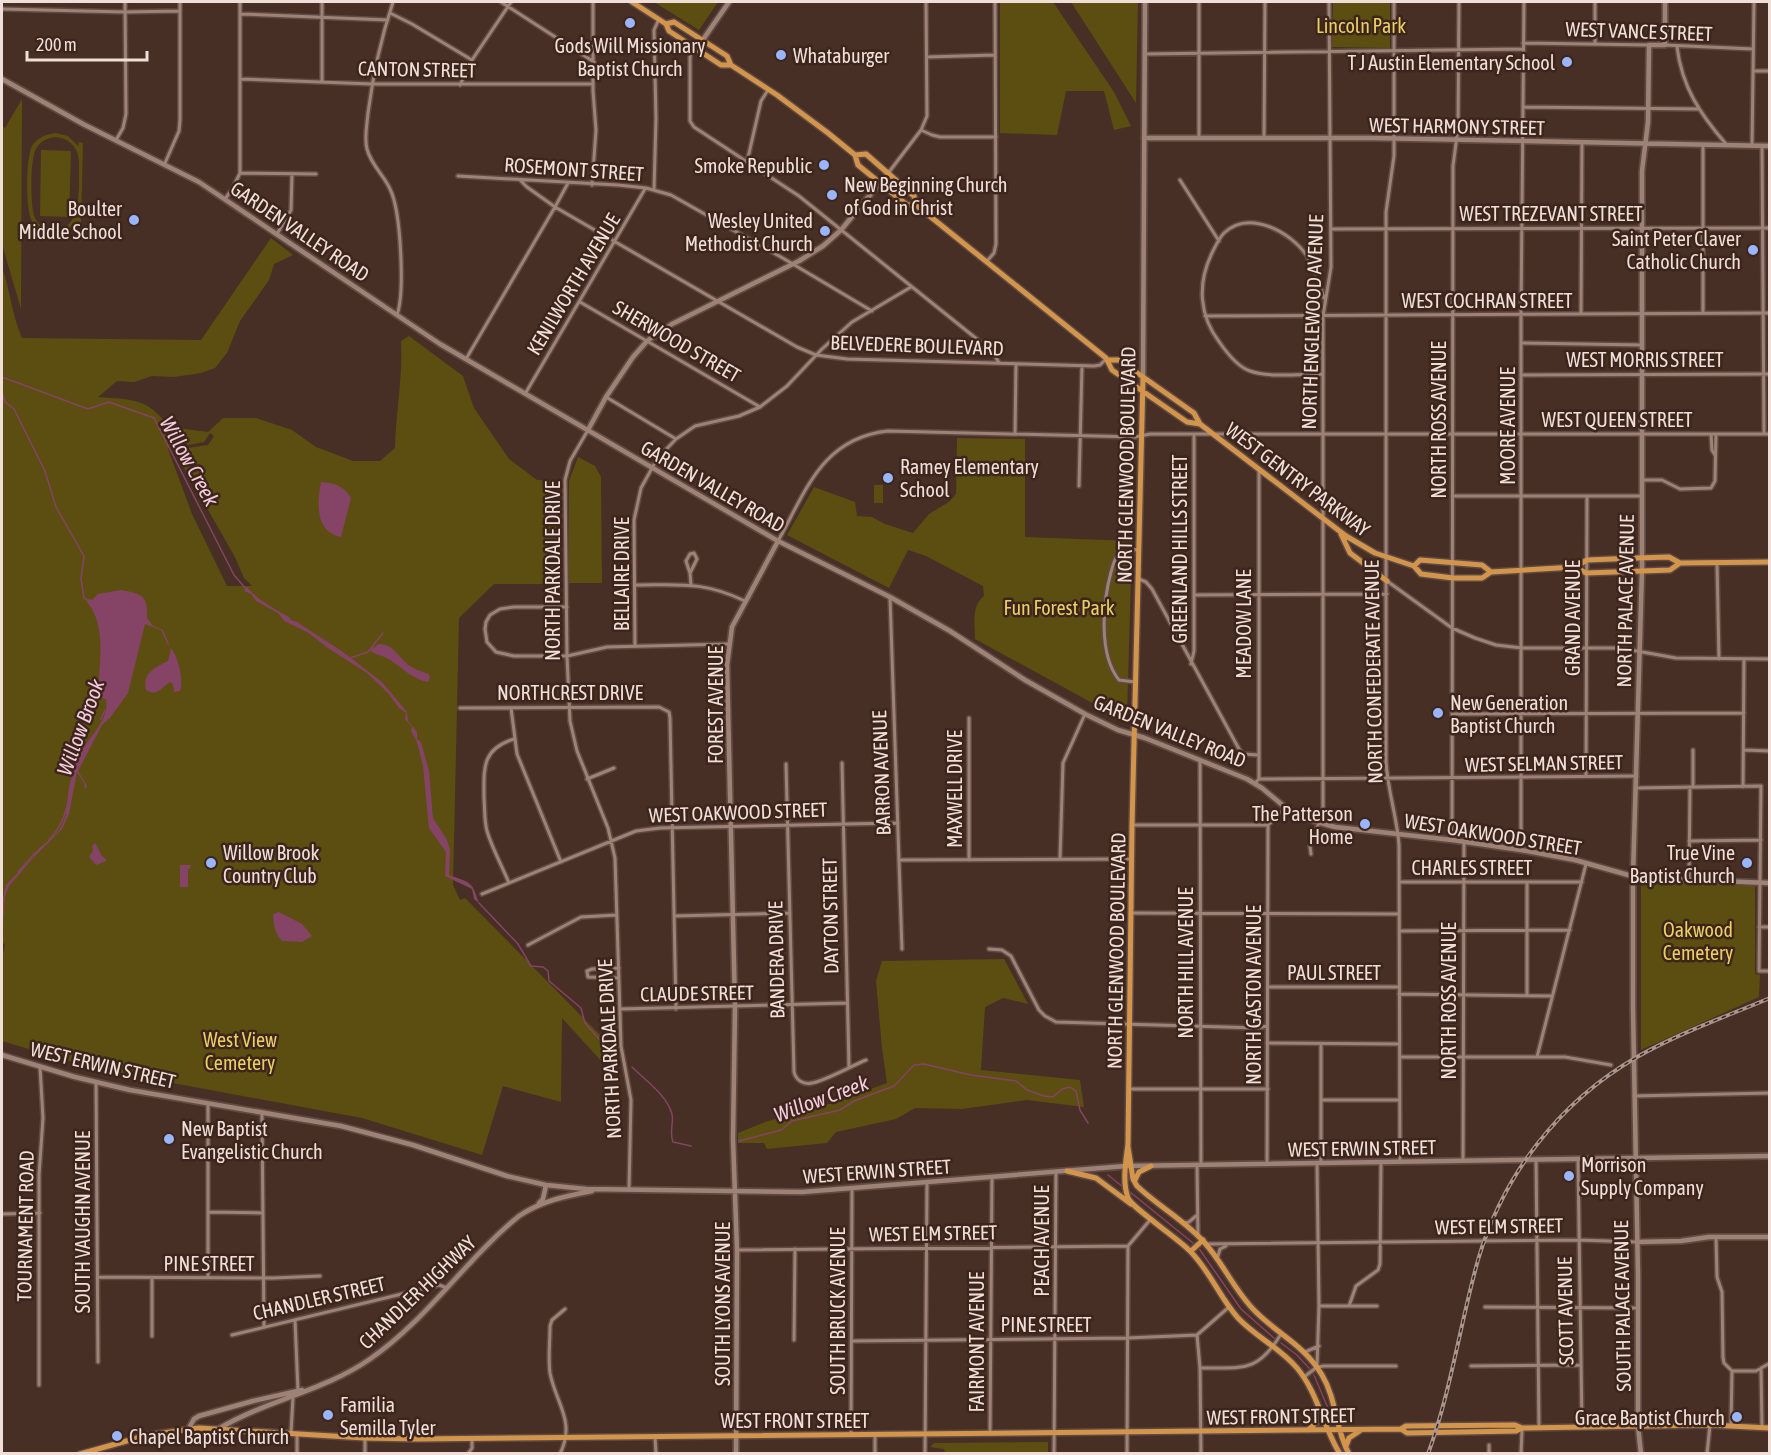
<svg xmlns="http://www.w3.org/2000/svg" width="1771" height="1455" viewBox="0 0 1771 1455" font-family="'Asap Condensed',sans-serif">
  <rect width="100%" height="100%" fill="#472f25"/>
  <path fill="#5c4e11" fill-rule="evenodd" d="M654,2H718L699,30Z
    M1000,2H1053L1114,92L1131,126L1114,130L1104,91H1066L1057,135L1000,133Z
    M1071,2H1138L1136,103Z
    M1333,2H1390V48L1332,47Z
    M22,99L21,309L2,244V126L5,128Z
    M56,133L68,136L78,146L79,142L83,143L81,227L76,226V224C64,237 42,239 32,221C25,210 26,157 32,146C38,137 47,134 56,133ZM55,137C69,138 77,146 79,160C78,180 85,231 53,230C46,230 38,225 35,218C30,209 30,158 36,149C40,141 47,138 55,137Z
    M41,150L71,151L69,217L40,216Z
    M271,238L293,255L274,264L269,280L240,321L227,353L215,368L201,373L174,377L152,376L134,382L117,381L98,397C133,400 146,397 169,427L208,432L223,418H256L292,430L316,447L353,461H380L395,448C396,412 403,376 401,341L409,336L463,376L474,408L509,459L537,480L558,481L559,584H494L459,618L453,885L460,900L465,898L611,1046L603,1063L562,1018L561,1102L503,1086L482,1155L362,1118L135,1076L69,1061L2,1041V958L5,944L2,943V267C10,290 12,315 22,338L201,340ZM210,433L214,436L208,445L188,448L175,443L183,466L235,557L244,578L252,586H227L192,514L168,449L173,437L188,445L204,442Z
    M957,438L1025,439V537L1132,541L1127,715L1118,717L975,639C975,624 971,606 984,596L983,586L926,556L908,550L889,588L787,535L814,487L855,502L857,516L872,517L885,524L913,533L929,514L949,502L956,494Z
    M578,457L595,466L601,477L602,583H569V481Z
    M874,485H883V503H874Z
    M1641,882L1755,886V974L1760,975L1759,997L1641,1050Z
    M1004,959L1028,1004L1003,998L985,1007L981,1070L1080,1080L1084,1107L1027,1100L962,1109L915,1108L896,1119L836,1132L827,1143L767,1149L764,1143H738V1133L765,1122L836,1102L887,1083L882,1048L876,981L882,961Z
    M1048,1442V1454L958,1453L945,1452L944,1449L930,1447L934,1443Z"/>
  <path fill="#854366" d="M321,482C335,483 344,486 351,498L341,537C315,532 317,503 321,482Z
    M247,587C255,598 275,609 289,617L291,620L297,622L343,652L382,682L407,712L408,721L417,732V739L421,742L429,771L433,818L447,840L450,850L449,875C471,883 472,881 479,903L474,899L472,889L445,876L446,852L429,828L423,766L417,742L411,731L412,727L405,719L406,713L399,708L388,693L367,673L328,648L307,632L284,621L278,613L256,601L251,594L244,591Z
    M121,590C143,594 148,596 147,618L153,626L163,630L169,644L168,645L161,630L145,624L128,693L110,718L102,725L78,771L87,786L85,789L84,783L77,772L69,814L62,829L34,857L9,886L5,896L2,938V916L6,885L33,857C39,844 55,839 61,827C67,816 67,808 68,796C69,783 75,764 81,752C90,736 110,719 106,699L100,698L98,693C99,664 107,625 87,602L89,599L92,600L98,594Z
    M379,644C395,644 399,659 410,666C416,670 423,672 429,674L430,678L428,682C411,679 401,666 387,658C381,655 375,655 370,650Z
    M171,648C178,656 184,681 180,691L174,692L173,684L170,682C161,688 157,697 146,690C142,673 156,667 168,661Z
    M95,843L102,856L106,859V861L96,865L89,857L93,851L92,846Z
    M180,865H191L190,869H188V887H180Z
    M279,912L302,924L312,936L302,942L282,941C274,932 274,925 273,914Z"/>
  <g fill="none" stroke-linecap="round" stroke-linejoin="round">
    <path stroke="#854366" stroke-width="1.5" d="M2,377L88,409L109,402L154,418L234,575L246,589
      M2,392L5,402L14,409L45,471L56,507L84,556L81,579L84,598L89,601
      M350,658L368,652L383,633
      M101,719L105,710
      M49,840C61,827 66,814 69,797
      M18,872L35,853
      M479,903L518,944L531,966L543,967L548,971L549,981L581,1008L585,1023L615,1057
      M2,907L6,888
      M632,1067C645,1080 667,1095 672,1114C674,1124 669,1132 673,1142L691,1146
      M739,1141L781,1130L792,1121L840,1110L854,1101L894,1086L914,1065L924,1064L971,1075L1016,1081L1027,1090L1044,1096L1053,1097L1062,1089L1070,1087L1076,1091L1080,1110L1088,1123
      M1108,1175L1123,1187
      M1130,1192L1193,1243
      M1200,1250L1241,1309L1274,1338
      M1281,1343L1297,1355L1309,1368
      M1314,1375L1333,1420"/>
    <defs>
      <path id="street" d="M393,2C381,38 373,75 368,113C367,125 364,138 367,149C371,165 384,175 390,189C401,211 405,292 397,315
        M501,2L594,62
        M1199,2V137
        M1394,2V156L1386,212V760C1387,789 1397,816 1399,845L1400,1162
        M2,9L125,12L180,11
        M390,13L412,24L472,60
        M241,14L388,20
        M1523,43L1649,45
        M1595,44V2
        M1665,45L1753,49
        M693,47L690,57V121L694,127L799,196L993,352L999,363
        M1677,47C1682,87 1700,114 1726,144
        M1145,54L1523,49
        M927,57L995,55
        M1753,71H1770
        M240,79L372,84H593
        M322,82V2
        M460,85L472,60L511,2
        M1523,107L1699,109
        M921,130L932,135L940,137H996
        M1264,137L1265,2
        M116,140L123,128L126,114L125,2
        M1752,146L1754,2
        M1762,146L1764,434
        M747,162L761,101L768,90
        M165,163L179,131L180,120V2
        M889,172L921,130L927,116L926,2
        M240,173L316,174
        M458,176L618,185L646,188L671,195L781,257L872,311
        M520,180L527,187L555,207L797,347L816,355L847,359L1094,366L1100,365L1105,360
        M1180,180L1219,241
        M592,185L596,130L593,91V2
        M654,190L656,118L654,30L659,19
        M225,199L233,188L240,173V2
        M1332,229L1770,228
        M277,234L291,210L292,174
        M987,261L994,253L996,244L995,2
        M580,302L760,407
        M1703,313V145
        M1581,314L1582,143
        M1205,316L1770,313
        M1521,343L1642,345
        M466,359L555,207L568,183
        M1323,374C1301,374 1270,378 1250,371C1238,367 1227,353 1220,343C1199,316 1197,284 1212,253C1215,247 1219,238 1224,233C1249,209 1291,232 1307,256C1315,269 1319,284 1324,298
        M1521,375L1770,374
        M525,394L645,189
        M606,397L676,439
        M588,430L570,461L565,480L567,656L570,721L577,751L608,828L615,858L621,1046L631,1100L629,1190
        M1015,434L1016,364
        M1711,434L1712,450L1715,455
        M1259,469V779
        M1642,480H1662L1680,489L1711,488L1715,481L1716,434
        M1079,486L1082,366
        M1453,496H1641
        M778,541C806,491 822,438 888,431L1135,437L1150,434H1770
        M1717,563L1719,659
        M690,573L686,561L690,554L694,553L697,559L690,573L691,585
        M1139,579L1146,582L1152,589L1239,749L1243,754L1258,755
        M1387,581L1452,628L1475,638L1496,645L1522,648H1620L1676,658L1770,659
        M635,585C680,585 703,581 745,601
        M1195,595L1387,594
        M890,597L902,949
        M567,607H514L500,609L490,615L486,622L485,629L487,642L496,652L514,656H567L607,647L729,644
        M635,646L634,520L641,488L657,459L676,439L695,426L739,416L760,407L787,386L822,349L852,322L911,287
        M1191,664L1194,651V435
        M1135,682L1119,680C1098,654 1103,602 1111,572C1113,566 1114,559 1118,555C1123,548 1132,550 1139,550
        M460,708L659,707L669,712L670,718L676,1009
        M511,708L517,754L561,862
        M1453,714L1744,713
        M1744,750L1770,751
        M1200,760L1201,1165
        M842,763L849,1067
        M786,764L794,1072C796,1080 803,1085 812,1083C827,1080 851,1066 866,1060
        M1586,776L1587,496
        M587,779L614,768
        M1255,783L1259,779L1637,776
        M1693,787V750
        M1743,787L1744,659
        M1636,788L1761,786L1759,971H1770
        M1133,825H1268L1286,808
        M1452,840L1453,166L1458,128L1459,2
        M1689,841L1761,840
        M1521,850V314L1524,2
        M1311,854L1310,846L1323,812V316L1331,267L1329,2
        M1060,859L1063,763L1085,714
        M900,860L1130,859
        M969,860V718
        M1689,880L1690,787
        M1399,882H1582
        M509,883C502,866 492,848 487,831C484,820 485,809 484,798C484,769 481,749 514,739
        M482,894L636,831L660,828L898,823
        M1131,913L1399,914
        M674,916L790,913
        M1759,927H1770
        M1399,931L1570,930
        M528,945L581,917L617,915
        M989,949L1002,950L1011,956L1039,1010L1045,1016L1056,1022L1257,1028L1267,1026
        M619,968L592,969L587,971L588,977L619,978
        M1269,987H1399
        M1399,994L1552,996
        M1527,995V883
        M620,1009L847,1003
        M1267,1043L1399,1044
        M1400,1057H1565L1611,1065
        M1537,1057L1586,864
        M96,1082L98,1362
        M1129,1089H1268
        M1634,1096L1770,1093
        M1321,1100H1400
        M208,1103V1277
        M262,1113L264,1326
        M1536,1159L1539,1427
        M1463,1160L1464,841
        M1578,1160L1582,1426
        M1321,1162V1044
        M1267,1164L1268,825
        M1317,1164L1319,1306L1317,1366
        M1197,1166L1198,1235
        M208,1212L263,1213
        M2,1214L40,1213
        M1184,1223L1189,1222L1196,1216
        M1716,1237L1717,1277L1722,1292L1723,1357L1724,1363L1732,1371
        M1207,1244L1578,1240L1637,1242
        M737,1250L1128,1246
        M1218,1256L1220,1249L1226,1246
        M98,1277L274,1278L320,1276
        M152,1278V1336
        M1319,1306H1377
        M1349,1306L1356,1286L1378,1270L1380,1264L1381,1162
        M1485,1307L1638,1308
        M295,1320L298,1391
        M232,1335L439,1285L447,1288
        M1197,1335L1200,1368L1201,1454
        M794,1340L795,1249
        M852,1341L1127,1338L1197,1335L1229,1307
        M1305,1352L1319,1346
        M1471,1366L1581,1365
        M1200,1368C1242,1367 1257,1374 1281,1334
        M1761,1368L1762,1427
        M1732,1371H1756L1770,1363
        M1304,1377L1317,1367L1324,1366H1396
        M39,1385V1175L43,1118L40,1067
        M1731,1425L1732,1371
        M291,1433L293,1397
        M297,1434V1454
        M851,1434L852,1188
        M875,1434V1454
        M990,1434L992,1178
        M655,1437L656,1454
        M1489,1445V1454
        M365,1454V1438
        M468,1454L472,1448V1439
        M560,1454C576,1421 556,1404 550,1373C548,1358 550,1342 550,1326L552,1320L565,1309
        M925,1454L927,1182
        M1054,1454L1056,1172
        M1127,1454L1128,1246L1150,1220
        M1521,1454L1522,1430
        M1707,1454L1710,1425"/>
      <path id="secondary" d="M693,47L702,41L729,2
        M2,79L83,124L199,182L440,344L778,541L890,597L950,631L1025,680L1085,714L1118,730L1145,738L1247,779L1262,788L1286,808L1307,819L1335,827L1452,840L1521,850L1575,860L1639,878L1770,883
        M1144,138H1372L1770,146
        M1143,378L1145,2
        M588,430L606,397L633,357L647,341L672,324L799,261L823,246L841,230L889,172
        M2,1055L75,1077L130,1090L341,1126L413,1145L507,1176L546,1185L586,1189L802,1192L1126,1166L1770,1156
        M539,1203L543,1199L546,1185
        M1637,1242L1681,1241L1709,1237H1770
        M189,1428L194,1419L199,1416L253,1401L302,1390
        M220,1428C267,1400 324,1391 370,1359C427,1320 465,1260 519,1216C541,1201 566,1196 592,1191
        M736,1454L737,1250L733,1139L735,1007L727,665L732,627L778,541
        M1641,1454L1638,1426V1275L1633,1008V876L1642,570V171L1648,122L1649,45H1665V2"/>
      <path id="primary" d="M632,2L666,24L669,31L721,65H731L777,95L828,133L855,155L858,165L907,205H916L1106,358L1112,370L1187,422L1200,424L1213,434L1346,536L1375,553L1414,566L1421,574L1453,578H1482L1491,572L1575,567L1587,560L1637,558L1669,557L1680,563L1770,562
        M666,24L674,22L727,56L731,65
        M855,155L866,154L914,196L916,205
        M1109,360H1119L1194,413L1200,424
        M1143,378L1132,825L1128,1144C1126,1160 1122,1182 1128,1198C1132,1208 1179,1239 1190,1251C1210,1271 1220,1298 1238,1318C1256,1337 1280,1348 1297,1368C1318,1393 1323,1427 1340,1454
        M1341,534L1350,553L1387,581
        M1414,566L1420,560L1482,565L1491,572
        M1575,567L1586,573L1670,570L1680,563
        M1128,1147L1133,1179L1137,1186C1158,1206 1184,1220 1204,1242C1224,1264 1235,1292 1256,1312C1279,1335 1305,1346 1322,1375C1337,1400 1335,1429 1349,1454
        M1067,1171L1096,1178L1131,1204
        M1135,1180L1139,1172L1151,1166
        M1191,1251L1203,1240
        M1401,1429L1407,1433L1516,1431L1522,1428
        M1308,1430L1318,1421L1320,1412
        M1346,1446L1349,1438L1361,1430
        M80,1454L148,1435L199,1428L365,1438L417,1439L1401,1429L1406,1426L1515,1425L1522,1428L1710,1425L1770,1428"/>
    </defs>
    <use href="#street" stroke="#5f4a43" stroke-width="6"/>
    <use href="#secondary" stroke="#5f4a43" stroke-width="8"/>
    <use href="#primary" stroke="#5f4a43" stroke-width="8"/>
    <use href="#street" stroke="#9f8276" stroke-width="3"/>
    <use href="#secondary" stroke="#9f8276" stroke-width="4.5"/>
    <use href="#primary" stroke="#d3954c" stroke-width="5"/>
    <defs>
      <path id="rail" d="M1428,1454C1451,1391 1460,1324 1478,1260C1503,1175 1559,1102 1637,1057C1679,1033 1725,1017 1770,998"/>
    </defs>
    <use href="#rail" stroke="#a9958d" stroke-width="4"/>
    <use href="#rail" stroke="#3d251c" stroke-width="1.5" stroke-dasharray="4.5" stroke-linecap="butt"/>
  </g>
  <g fill="#99b5fd" stroke="#3d251c" stroke-width="2">
    <circle cx="630" cy="23" r="6"/>
    <circle cx="781" cy="55" r="6"/>
    <circle cx="1567" cy="62" r="6"/>
    <circle cx="824" cy="165" r="6"/>
    <circle cx="832" cy="195" r="6"/>
    <circle cx="134" cy="220" r="6"/>
    <circle cx="825" cy="231" r="6"/>
    <circle cx="1753" cy="250" r="6"/>
    <circle cx="888" cy="478" r="6"/>
    <circle cx="1438" cy="713" r="6"/>
    <circle cx="1365" cy="824" r="6"/>
    <circle cx="211" cy="863" r="6"/>
    <circle cx="1747" cy="863" r="6"/>
    <circle cx="169" cy="1139" r="6"/>
    <circle cx="1569" cy="1176" r="6"/>
    <circle cx="328" cy="1415" r="6"/>
    <circle cx="1737" cy="1417" r="6"/>
    <circle cx="117" cy="1436" r="6"/>
  </g>
  <g text-anchor="middle" dominant-baseline="central" stroke-width="5" stroke-linejoin="round" paint-order="stroke">
    <g font-size="20" fill="#ead064" stroke="#3d251c">
      <text x="1361" y="25">Lincoln Park</text>
      <text x="1059" y="607">Fun Forest Park</text>
      <text x="1698" y="929">Oakwood<tspan x="1698" dy="23">Cemetery</tspan></text>
      <text x="240" y="1039">West View<tspan x="240" dy="23">Cemetery</tspan></text>
    </g>
    <g font-size="20" fill="#efdfd8" stroke="#3d251c">
      <text transform="translate(1639 31) rotate(2)">WEST VANCE STREET</text>
      <text transform="translate(417 69) rotate(1)">CANTON STREET</text>
      <text transform="translate(1457 126) rotate(1)">WEST HARMONY STREET</text>
      <text transform="translate(574 169) rotate(4)">ROSEMONT STREET</text>
      <text x="1551" y="213">WEST TREZEVANT STREET</text>
      <text transform="translate(300 231) rotate(34)">GARDEN VALLEY ROAD</text>
      <text transform="translate(573 284) rotate(-59)">KENILWORTH AVENUE</text>
      <text x="1487" y="300">WEST COCHRAN STREET</text>
      <text transform="translate(1312 322) rotate(-88)">NORTH ENGLEWOOD AVENUE</text>
      <text transform="translate(677 341) rotate(30)">SHERWOOD STREET</text>
      <text transform="translate(917 345) rotate(2)">BELVEDERE BOULEVARD</text>
      <text x="1645" y="359">WEST MORRIS STREET</text>
      <text x="1617" y="419">WEST QUEEN STREET</text>
      <text transform="translate(1438 420) rotate(-90)">NORTH ROSS AVENUE</text>
      <text transform="translate(1507 426) rotate(-90)">MOORE AVENUE</text>
      <text transform="translate(1126 465) rotate(-89)">NORTH GLENWOOD BOULEVARD</text>
      <text transform="translate(1298 479) rotate(37)">WEST GENTRY PARKWAY</text>
      <text transform="translate(713 486) rotate(30)">GARDEN VALLEY ROAD</text>
      <text transform="translate(1179 549) rotate(-90)">GREENLAND HILLS STREET</text>
      <text transform="translate(552 571) rotate(-90)">NORTH PARKDALE DRIVE</text>
      <text transform="translate(621 574) rotate(-90)">BELLAIRE DRIVE</text>
      <text transform="translate(1625 601) rotate(-89)">NORTH PALACE AVENUE</text>
      <text transform="translate(1572 618) rotate(-90)">GRAND AVENUE</text>
      <text transform="translate(1243 624) rotate(-90)">MEADOW LANE</text>
      <text transform="translate(1373 672) rotate(-91)">NORTH CONFEDERATE AVENUE</text>
      <text x="570" y="692">NORTHCREST DRIVE</text>
      <text transform="translate(715 705) rotate(-90)">FOREST AVENUE</text>
      <text transform="translate(1170 731) rotate(22)">GARDEN VALLEY ROAD</text>
      <text transform="translate(1544 763) rotate(-1)">WEST SELMAN STREET</text>
      <text transform="translate(881 773) rotate(-92)">BARRON AVENUE</text>
      <text transform="translate(954 789) rotate(-90)">MAXWELL DRIVE</text>
      <text transform="translate(738 812) rotate(-2)">WEST OAKWOOD STREET</text>
      <text transform="translate(1493 834) rotate(9)">WEST OAKWOOD STREET</text>
      <text x="1472" y="867">CHARLES STREET</text>
      <text transform="translate(830 916) rotate(-91)">DAYTON STREET</text>
      <text transform="translate(1116 951) rotate(-89)">NORTH GLENWOOD BOULEVARD</text>
      <text transform="translate(776 960) rotate(-91)">BANDERA DRIVE</text>
      <text transform="translate(1185 963) rotate(-90)">NORTH HILL AVENUE</text>
      <text x="1334" y="972">PAUL STREET</text>
      <text transform="translate(697 993) rotate(-1)">CLAUDE STREET</text>
      <text transform="translate(1253 995) rotate(-90)">NORTH GASTON AVENUE</text>
      <text transform="translate(1448 1001) rotate(-90)">NORTH ROSS AVENUE</text>
      <text transform="translate(609 1049) rotate(-93)">NORTH PARKDALE DRIVE</text>
      <text transform="translate(103 1065) rotate(13)">WEST ERWIN STREET</text>
      <text transform="translate(1362 1148) rotate(-1)">WEST ERWIN STREET</text>
      <text transform="translate(877 1171) rotate(-4)">WEST ERWIN STREET</text>
      <text transform="translate(82 1222) rotate(-90)">SOUTH VAUGHN AVENUE</text>
      <text transform="translate(25 1226) rotate(-89)">TOURNAMENT ROAD</text>
      <text transform="translate(1499 1226) rotate(-1)">WEST ELM STREET</text>
      <text transform="translate(933 1233) rotate(-1)">WEST ELM STREET</text>
      <text transform="translate(1041 1241) rotate(-90)">PEACH AVENUE</text>
      <text x="209" y="1263">PINE STREET</text>
      <text transform="translate(417 1292) rotate(-44)">CHANDLER HIGHWAY</text>
      <text transform="translate(319 1298) rotate(-13)">CHANDLER STREET</text>
      <text transform="translate(722 1304) rotate(-90)">SOUTH LYONS AVENUE</text>
      <text transform="translate(1622 1306) rotate(-91)">SOUTH PALACE AVENUE</text>
      <text transform="translate(837 1311) rotate(-90)">SOUTH BRUCK AVENUE</text>
      <text transform="translate(1565 1311) rotate(-91)">SCOTT AVENUE</text>
      <text x="1046" y="1324">PINE STREET</text>
      <text transform="translate(976 1342) rotate(-90)">FAIRMONT AVENUE</text>
      <text transform="translate(1281 1416) rotate(-1)">WEST FRONT STREET</text>
      <text x="795" y="1420">WEST FRONT STREET</text>
    </g>
    <g font-size="20" fill="#efdfd8" stroke="#3d251c" text-anchor="start">
      <text x="630" y="45" text-anchor="middle">Gods Will Missionary<tspan x="630" dy="23">Baptist Church</tspan></text>
      <text x="793" y="55">Whataburger</text>
      <text x="1555" y="62" text-anchor="end">T J Austin Elementary School</text>
      <text x="812" y="165" text-anchor="end">Smoke Republic</text>
      <text x="844" y="184">New Beginning Church<tspan x="844" dy="23">of God in Christ</tspan></text>
      <text x="122" y="208" text-anchor="end">Boulter<tspan x="122" dy="23">Middle School</tspan></text>
      <text x="813" y="220" text-anchor="end">Wesley United<tspan x="813" dy="23">Methodist Church</tspan></text>
      <text x="1741" y="238" text-anchor="end">Saint Peter Claver<tspan x="1741" dy="23">Catholic Church</tspan></text>
      <text x="900" y="466">Ramey Elementary<tspan x="900" dy="23">School</tspan></text>
      <text x="1450" y="702">New Generation<tspan x="1450" dy="23">Baptist Church</tspan></text>
      <text x="1353" y="813" text-anchor="end">The Patterson<tspan x="1353" dy="23">Home</tspan></text>
      <text x="223" y="852">Willow Brook<tspan x="223" dy="23">Country Club</tspan></text>
      <text x="1735" y="852" text-anchor="end">True Vine<tspan x="1735" dy="23">Baptist Church</tspan></text>
      <text x="181" y="1128">New Baptist<tspan x="181" dy="23">Evangelistic Church</tspan></text>
      <text x="1581" y="1164">Morrison<tspan x="1581" dy="23">Supply Company</tspan></text>
      <text x="340" y="1404">Familia<tspan x="340" dy="23">Semilla Tyler</tspan></text>
      <text x="1725" y="1417" text-anchor="end">Grace Baptist Church</text>
      <text x="129" y="1436">Chapel Baptist Church</text>
    </g>
    <g font-size="21" font-style="italic" fill="#f5ccdf" stroke="#3d251c">
      <text transform="translate(190 461) rotate(61)">Willow Creek</text>
      <text transform="translate(80 727) rotate(-70)">Willow Brook</text>
      <text transform="translate(821 1098) rotate(-20)">Willow Creek</text>
    </g>
  </g>
  <rect width="1771" height="1455" fill="none" stroke="#efdfd8" stroke-width="6"/>
  <path d="M27 51v9h120v-9" fill="none" stroke="#efdfd8" stroke-width="3"/>
  <text x="36" y="51" font-size="18" fill="#efdfd8" stroke="#3d251c" stroke-width="4.5" paint-order="stroke">200 m</text>
</svg>
